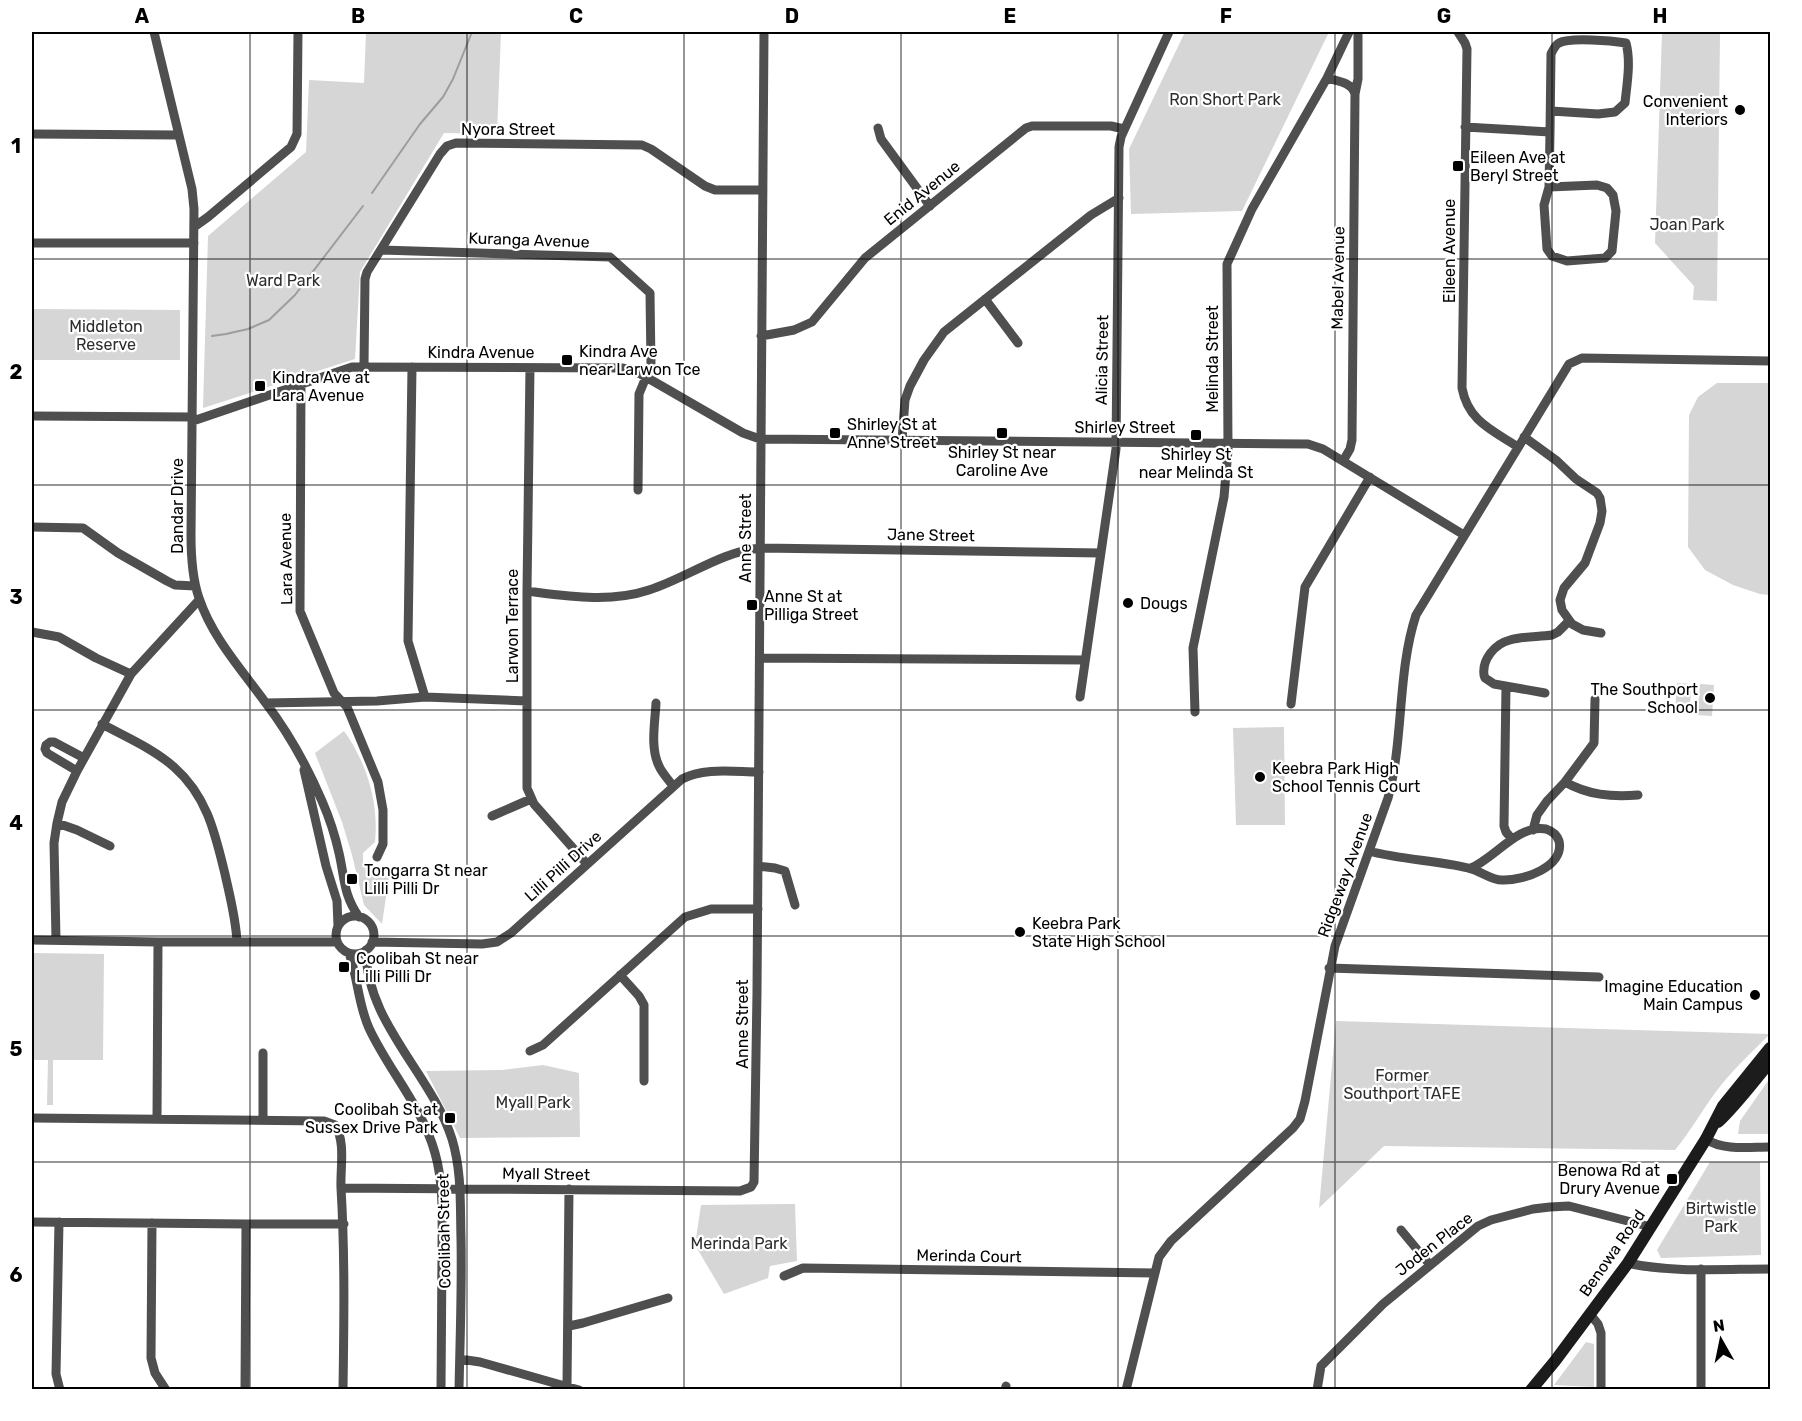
<svg xmlns="http://www.w3.org/2000/svg" width="1802" height="1421" viewBox="0 0 1802 1421" font-family="Rubik,sans-serif">
  <rect width="100%" height="100%" fill="#fff"/>
  <path fill="#d6d6d6" d="M366,32H501L497,134L444,133L360,272L355,359L203,408L208,236L306,152L309,80L364,83Z
    M1185,32H1329L1242,211L1131,214L1129,149Z
    M1662,32H1720L1717,301L1693,300L1694,286L1655,243Z
    M32,309L180,310V360H32Z
    M1717,383H1770V595L1760,594L1733,585L1705,570L1688,547L1689,415L1698,397Z
    M1677,683L1692,684L1689,714L1675,713Z
    M1700,684L1714,685L1712,716L1697,715Z
    M1284,727L1285,825H1236L1233,728Z
    M344,731C367,763 379,803 375,842L363,853V862L369,871L390,870L382,924L364,905L352,855L342,822L315,753Z
    M32,953L104,954L103,1060H53V1105H47L48,1060H32Z
    M1336,1021L1770,1034C1751,1053 1731,1071 1715,1093C1701,1112 1690,1132 1675,1150L1384,1146L1319,1208Z
    M543,1065L579,1073L580,1137L460,1138L426,1071L502,1070Z
    M1770,1078V1134H1738L1740,1121Z
    M1710,1162H1760L1761,1255L1661,1258L1657,1250Z
    M795,1204L797,1261L770,1266L768,1278L724,1294L695,1245L701,1205Z
    M1586,1342L1594,1344V1387L1554,1385Z"/>
  <g fill="none" stroke-linecap="round" stroke-linejoin="round">
    <path stroke="#9d9d9d" stroke-width="2" d="M372,193L420,124L443,97L453,79L472,32
      M212,336L226,334L248,329L269,320L295,295L363,206"/>
    <path stroke="#4f4f4f" stroke-width="9" d="M154,32L192,189L194,209L191,535C191,556 192,578 199,598C212,637 241,669 265,702C288,732 307,766 322,801C329,817 335,835 339,853C345,879 343,894 359,917
      M1458,32L1465,43L1467,49L1462,388C1468,421 1492,430 1518,447
      M1327,78C1337,81 1352,82 1355,94
      M1465,127L1550,132L1549,187L1544,205L1547,249L1552,256L1567,261L1605,258L1612,251L1616,211L1613,195L1607,188L1597,185L1549,187
      M878,128L881,139L930,206
      M1550,132L1551,54C1553,50 1555,45 1559,43C1570,37 1613,41 1626,43C1631,62 1627,83 1625,103L1615,112L1598,114L1551,111
      M32,134L179,135
      M194,227L208,217L291,147L297,134L298,32
      M32,243H194
      M381,250L610,257L650,293L651,365L639,394L638,490
      M985,299L1018,343
      M761,336L794,330L812,322L865,258L1026,128L1032,126H1111L1124,129
      M364,366L365,279L367,272L440,154L447,146L456,143L642,145L651,149L705,186L715,190H763
      M412,367L408,641L425,697
      M530,368L527,591V788L534,804L587,864
      M301,384L300,611L334,693L347,707L378,782L383,810V844L377,857
      M32,416L193,417
      M193,421L352,367L622,368L635,371L646,377L743,433L760,439L1308,444L1323,449L1464,535
      M1524,437L1557,461L1576,479L1597,493L1600,498L1602,511L1600,523L1585,563L1564,588L1560,600L1562,610L1572,624L1583,630L1601,633
      M902,440L905,400L910,386L924,360L944,332L1091,215L1119,198
      M1343,461L1350,449L1352,440L1355,94L1358,79V32
      M32,527L83,528L118,553L167,581L175,585L195,586
      M527,591C567,596 610,603 649,590C687,578 720,552 760,548L1101,553
      M32,632L59,637L96,658L131,674
      M760,658L1084,660
      M1506,686L1504,826L1506,832L1512,839
      M1545,693L1494,684L1485,678L1484,675C1482,660 1494,644 1510,640C1523,636 1539,637 1552,635L1558,632L1569,621
      M1080,697L1116,449L1119,147L1121,137L1169,32
      M266,703L377,701L425,697L527,701
      M656,703C655,723 650,748 659,766C662,773 668,779 673,786
      M1291,704L1305,587L1370,477
      M1195,712L1193,648L1224,497L1228,450L1227,264L1252,209L1327,78L1349,32
      M102,724C126,737 154,749 174,767C207,796 215,833 225,874C230,897 236,919 237,942
      M304,770L326,866L337,901L338,926
      M77,771L47,753L45,749L46,745L50,742H54L84,758
      M1565,782C1588,795 1611,797 1638,795
      M492,816L531,799
      M57,823L77,830L110,846
      M1533,830L1537,815L1547,801L1565,782L1594,743L1595,699
      M1369,851C1402,860 1436,860 1468,868C1480,870 1490,880 1502,880C1523,881 1565,867 1559,841C1557,835 1552,831 1546,829C1518,824 1495,858 1471,868
      M758,866L775,868L785,871L795,905
      M336 935a19 19 0 1 1 38 0a19 19 0 1 1-38 0Z
      M32,940L158,942H337
      M56,940L54,843L57,823L62,802L77,771L131,674L199,600
      M372,942L482,944L497,942L511,933L682,779C704,767 735,772 759,772
      M366,950C366,1023 431,1073 452,1139C462,1172 460,1205 461,1239C462,1289 460,1339 459,1390
      M349,953C358,978 358,1004 369,1028C389,1071 422,1106 435,1153C444,1184 442,1220 442,1253C442,1298 441,1344 441,1390
      M1329,968L1599,977
      M620,975L639,996L644,1005V1081
      M530,1051L543,1045L685,917L711,909H758
      M32,1118L324,1121L335,1125C346,1142 340,1169 341,1188C345,1255 344,1322 343,1390
      M157,1119L158,942
      M263,1120V1053
      M1706,1139C1723,1151 1750,1147 1770,1147
      M341,1188L740,1191L751,1187L754,1182L757,992L764,32
      M32,1222L246,1224H344
      M59,1222L56,1374L60,1390
      M152,1223L151,1358L155,1373L166,1390
      M1401,1230L1430,1265
      M1628,1263C1670,1273 1727,1269 1770,1269
      M784,1276L803,1268L1154,1273
      M1590,1314L1598,1324L1601,1333V1390
      M569,1326L583,1323L668,1298
      M460,1359L480,1362L579,1390
      M567,1386L569,1189
      M245,1390L246,1224
      M1005,1390L1006,1386
      M1126,1390L1159,1257L1171,1241L1293,1128L1300,1119L1305,1101L1335,946L1388,798C1404,739 1397,673 1416,615L1569,364L1582,358L1770,361
      M1317,1390L1321,1366L1383,1304L1478,1226L1491,1220L1533,1209L1550,1207L1569,1206L1651,1227
      M1701,1390V1269"/>
    <path stroke="#1c1c1c" stroke-width="12" d="M1718,1122C1737,1104 1753,1082 1770,1062
      M1531,1390L1555,1361L1628,1263L1706,1139L1723,1106L1770,1048"/>
  </g>
  <path fill="none" stroke="#000" stroke-width="1.5" stroke-opacity="0.55" d="M250,32V1390M467,32V1390M684,32V1390M901,32V1390M1118,32V1390M1335,32V1390M1552,32V1390M32,259H1770M32,485H1770M32,710H1770M32,936H1770M32,1162H1770"/>
  <g fill="#000" stroke="#fff" stroke-width="2">
    <circle cx="1740" cy="110" r="6"/>
    <rect x="1452" y="160" width="12" height="12" rx="3"/>
    <rect x="561" y="354" width="12" height="12" rx="3"/>
    <rect x="254" y="380" width="12" height="12" rx="3"/>
    <rect x="829" y="427" width="12" height="12" rx="3"/>
    <rect x="996" y="427" width="12" height="12" rx="3"/>
    <rect x="1190" y="429" width="12" height="12" rx="3"/>
    <circle cx="1128" cy="603" r="6"/>
    <rect x="746" y="599" width="12" height="12" rx="3"/>
    <circle cx="1710" cy="698" r="6"/>
    <circle cx="1260" cy="777" r="6"/>
    <rect x="346" y="873" width="12" height="12" rx="3"/>
    <circle cx="1020" cy="932" r="6"/>
    <rect x="338" y="961" width="12" height="12" rx="3"/>
    <circle cx="1755" cy="995" r="6"/>
    <rect x="444" y="1112" width="12" height="12" rx="3"/>
    <rect x="1666" y="1173" width="12" height="12" rx="3"/>
  </g>
  <g text-anchor="middle" dominant-baseline="central" stroke-width="4.5" stroke-linejoin="round" paint-order="stroke">
    <g font-size="16" fill="#2d2d2d" stroke="#fff">
      <text x="1225" y="99">Ron Short Park</text>
      <text x="1687" y="224">Joan Park</text>
      <text x="283" y="280">Ward Park</text>
      <text x="106" y="326">Middleton<tspan x="106" dy="18">Reserve</tspan></text>
      <text x="1402" y="1075">Former<tspan x="1402" dy="18">Southport TAFE</tspan></text>
      <text x="533" y="1102">Myall Park</text>
      <text x="1721" y="1208">Birtwistle<tspan x="1721" dy="18">Park</tspan></text>
      <text x="739" y="1243">Merinda Park</text>
    </g>
    <g font-size="16" fill="#000" stroke="#fff" text-anchor="start">
      <text x="1728" y="101" text-anchor="end">Convenient<tspan x="1728" dy="18">Interiors</tspan></text>
      <text x="1470" y="157">Eileen Ave at<tspan x="1470" dy="18">Beryl Street</tspan></text>
      <text x="579" y="351">Kindra Ave<tspan x="579" dy="18">near Larwon Tce</tspan></text>
      <text x="272" y="377">Kindra Ave at<tspan x="272" dy="18">Lara Avenue</tspan></text>
      <text x="847" y="424">Shirley St at<tspan x="847" dy="18">Anne Street</tspan></text>
      <text x="1002" y="452" text-anchor="middle">Shirley St near<tspan x="1002" dy="18">Caroline Ave</tspan></text>
      <text x="1196" y="454" text-anchor="middle">Shirley St<tspan x="1196" dy="18">near Melinda St</tspan></text>
      <text x="764" y="596">Anne St at<tspan x="764" dy="18">Pilliga Street</tspan></text>
      <text x="1140" y="603">Dougs</text>
      <text x="1698" y="689" text-anchor="end">The Southport<tspan x="1698" dy="18">School</tspan></text>
      <text x="1272" y="768">Keebra Park High<tspan x="1272" dy="18">School Tennis Court</tspan></text>
      <text x="364" y="870">Tongarra St near<tspan x="364" dy="18">Lilli Pilli Dr</tspan></text>
      <text x="1032" y="923">Keebra Park<tspan x="1032" dy="18">State High School</tspan></text>
      <text x="356" y="958">Coolibah St near<tspan x="356" dy="18">Lilli Pilli Dr</tspan></text>
      <text x="1743" y="986" text-anchor="end">Imagine Education<tspan x="1743" dy="18">Main Campus</tspan></text>
      <text x="438" y="1109" text-anchor="end">Coolibah St at<tspan x="438" dy="18">Sussex Drive Park</tspan></text>
      <text x="1660" y="1170" text-anchor="end">Benowa Rd at<tspan x="1660" dy="18">Drury Avenue</tspan></text>
    </g>
    <g font-size="16" fill="#000" stroke="#fff">
      <text x="508" y="129">Nyora Street</text>
      <text transform="translate(922 193) rotate(-39)">Enid Avenue</text>
      <text transform="translate(529 240) rotate(2)">Kuranga Avenue</text>
      <text transform="translate(1449 251) rotate(-90)">Eileen Avenue</text>
      <text transform="translate(1338 278) rotate(-89)">Mabel Avenue</text>
      <text x="481" y="352">Kindra Avenue</text>
      <text transform="translate(1212 359) rotate(-90)">Melinda Street</text>
      <text transform="translate(1102 360) rotate(-89)">Alicia Street</text>
      <text x="1125" y="427">Shirley Street</text>
      <text transform="translate(177 506) rotate(-90)">Dandar Drive</text>
      <text transform="translate(931 535) rotate(1)">Jane Street</text>
      <text transform="translate(745 538) rotate(-90)">Anne Street</text>
      <text transform="translate(286 559) rotate(-91)">Lara Avenue</text>
      <text transform="translate(512 626) rotate(-90)">Larwon Terrace</text>
      <text transform="translate(563 866) rotate(-42)">Lilli Pilli Drive</text>
      <text transform="translate(1345 875) rotate(-70)">Ridgeway Avenue</text>
      <text transform="translate(742 1024) rotate(-90)">Anne Street</text>
      <text transform="translate(546 1174) rotate(1)">Myall Street</text>
      <text transform="translate(444 1231) rotate(-91)">Coolibah Street</text>
      <text transform="translate(1434 1244) rotate(-38)">Joden Place</text>
      <text transform="translate(1612 1253) rotate(-55)">Benowa Road</text>
      <text transform="translate(969 1256) rotate(1)">Merinda Court</text>
    </g>
  </g>
  <rect width="1802" height="1421" fill="none" stroke="#ffffff" stroke-width="66"/>
  <g transform="translate(1721 1340) rotate(351)" stroke="#ffffff" stroke-width="4.5" paint-order="stroke">
  <path d="M0-4.5L10 22L0 15L-10 22Z" fill="#000000"/>
  <text y="-9" font-size="16" font-weight="bold" text-anchor="middle" fill="#000000">N</text>
  </g>
  <rect x="33" y="33" width="1736" height="1355" fill="none" stroke="#000" stroke-width="2"/>
  <g font-size="20" text-anchor="middle" font-weight="bold" fill="#000">
    <text x="142" y="23">A</text>
    <text x="358" y="23">B</text>
    <text x="576" y="23">C</text>
    <text x="792" y="23">D</text>
    <text x="1010" y="23">E</text>
    <text x="1226" y="23">F</text>
    <text x="1444" y="23">G</text>
    <text x="1660" y="23">H</text>
    <text x="16" y="153">1</text>
    <text x="16" y="379">2</text>
    <text x="16" y="604">3</text>
    <text x="16" y="830">4</text>
    <text x="16" y="1056">5</text>
    <text x="16" y="1282">6</text>
  </g>
</svg>
